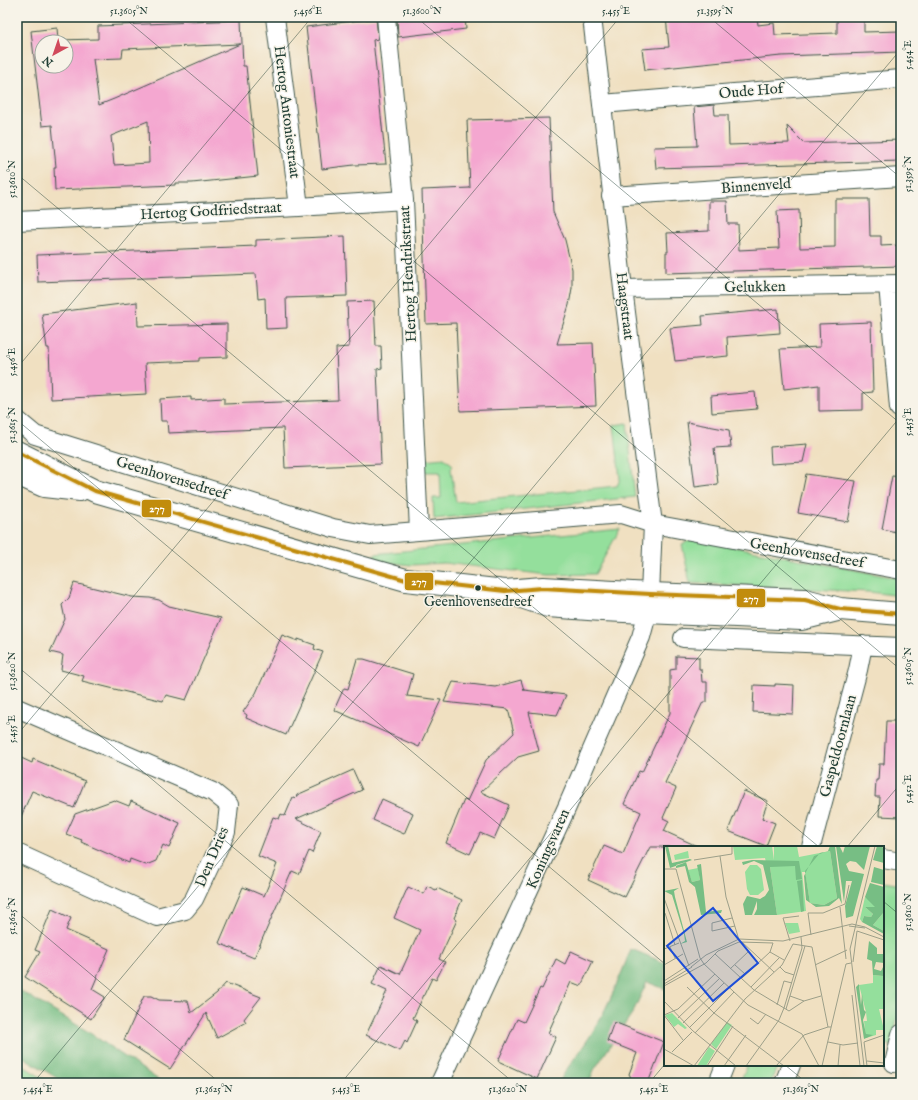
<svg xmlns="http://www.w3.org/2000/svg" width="918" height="1100" viewBox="0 0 918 1100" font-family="'IM FELL English',serif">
  <rect width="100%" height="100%" fill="#f7f3e8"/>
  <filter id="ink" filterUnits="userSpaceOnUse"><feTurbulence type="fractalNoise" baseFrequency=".025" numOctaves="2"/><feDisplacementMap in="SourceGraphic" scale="8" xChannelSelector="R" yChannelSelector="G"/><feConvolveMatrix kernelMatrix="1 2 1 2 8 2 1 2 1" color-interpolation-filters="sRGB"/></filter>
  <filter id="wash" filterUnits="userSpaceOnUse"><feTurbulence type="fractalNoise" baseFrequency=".012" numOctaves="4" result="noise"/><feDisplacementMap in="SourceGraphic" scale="16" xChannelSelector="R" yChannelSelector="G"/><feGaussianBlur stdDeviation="0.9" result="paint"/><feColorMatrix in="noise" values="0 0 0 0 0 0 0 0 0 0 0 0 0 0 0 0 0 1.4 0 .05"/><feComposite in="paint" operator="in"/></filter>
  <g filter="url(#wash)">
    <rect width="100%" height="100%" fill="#f0e0c1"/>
    <path fill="#94df9c" stroke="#5a8e68" d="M627,423L635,497L434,519L433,498H441L440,472H423V460L444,458L453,465L451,469L456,502L617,486L620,479L614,425Z
      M620,529L595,574L549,575L444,563L411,565L377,561L374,554Z
      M694,539L901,579V596L869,592L690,583L682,544Z
      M883,882L901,885V998L892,1046L883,1043Z
      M747,1065H778L770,1083H740Z
      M25,1067L50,1083H17V1080Z"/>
    <path fill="#77be84" stroke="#4b7e5c" d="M631,949L665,963V989L647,982L633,1012L594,1070L589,1083H559C568,1064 583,1049 593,1031C609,1005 620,977 631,949Z
      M17,989L87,1031L163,1083H65L17,1053Z"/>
    <g id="blocks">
      <path fill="#f4a7d0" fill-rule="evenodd" d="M397,17H465L466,29L398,37Z
        M666,17H757L758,25L774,23L775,35L837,33V17H864V32L901,31V52L781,56L645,70L642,49L669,47Z
        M376,18L378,39L373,40L386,164L354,165L322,169L306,27Z
        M241,20L243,66H246L258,176L192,183H175V185L55,190L54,167H56L52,125L42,126L31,31L57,28L58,40L98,39V26ZM42,42H66V66H42ZM240,44L114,99L99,105L93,59L122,58L123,49ZM148,121L149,163L114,165L111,136Z
        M714,105L715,115H728L729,145L789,143L787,126L804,143L901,140V161L656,168L654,147L697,146L694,107Z
        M549,118L553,212L565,240L572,269V288L569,305L557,344L593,343L596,406L460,411L456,323L426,324L422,190L470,188L467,120Z
        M835,199H869L870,236H881V246L901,245V266L667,273L666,272V252H668L667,233L709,231V201H727L728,224H738L739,250L779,248L777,211L799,210L800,248L835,247Z
        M345,236L347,296L286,298L287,328L266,329L265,298L258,299L256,274L38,282L37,255L256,246V240Z
        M374,301L376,346H381L382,368L377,369L381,464L285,468L283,428L168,433L167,421H161L160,399L191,397V400L224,398V404L338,400L336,348L349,347L347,302Z
        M137,302L138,326L227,324V357L199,358V361L145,363L147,394L51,399L49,348H47L42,314Z
        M778,309L780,333L727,337L728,356L675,361L670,328L703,325L702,316Z
        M871,322L873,392L863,393V410L819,411V385L784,389L780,349L820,347L819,324Z
        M755,392L757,409L712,413L711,396Z
        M687,422L729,430L731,447L714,448L718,484L695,487Z
        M807,444L803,462L771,464L770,447Z
        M806,474L856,481L848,522L798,513Z
        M892,476L901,477V533L882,529Z
        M74,583L132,597L150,598L159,600L169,606L221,618L186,700L166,695L163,701L82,681L84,676L61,670L63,655L50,652L65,619L62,605L69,598Z
        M282,635L298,641V639L315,645L314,649L323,652L286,735L246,718L247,715L243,712L256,693Z
        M676,656L699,657V669H701L702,682H707V702H703L665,783L676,788L663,818L669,821L664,831L699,847H650L625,897L588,880L604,846L623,854L641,812L624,804L639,771L642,772L670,713V670L676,669Z
        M357,659H364L413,674L407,696L441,700L419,747L334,710L344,688L348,689Z
        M521,680L524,690L566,695L557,715L529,712L539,751L518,757L481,792L509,805L494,839L480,833L470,854L446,843L464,800L467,801L486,760L514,733L508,709L444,702L453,682L495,687Z
        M775,684L794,685L793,714L753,712L754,685L775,686Z
        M886,721H901V817L879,816L880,797H875L876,780H878L879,764H884Z
        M17,756L32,763L33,759L85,781L74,808L32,791L17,826Z
        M353,770L362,790L296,819L321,831L312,853L309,851L299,874L292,871L254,958L219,943L243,887L264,896L277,864L258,856L273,817L279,819L281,814L285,816L293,797L296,798L297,795Z
        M744,791L768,801L762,818L775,823L766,846L728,831Z
        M382,799L413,813L404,834L373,820Z
        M114,800L129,806L131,801L180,823L169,848L163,845L156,861L146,865L130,859L129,863L81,842L82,840L66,834L75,814Z
        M427,886L436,890L437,888L462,900L454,918L457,920L439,959L445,962L436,980L432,978L413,1018L417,1021L407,1043L405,1041L400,1051L366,1035L387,991L372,984L381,965L400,974L420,930L394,918L408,887L424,894Z
        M52,909L71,918L66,930L109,949L92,989L105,997L91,1019L25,977L40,952L35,950Z
        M571,951L593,961L581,986L571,982L548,1033L556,1037L537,1079L498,1061L517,1019L524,1022L540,988L542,989L556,959L565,964Z
        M226,983L261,997L244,1019L246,1022L217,1038L206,1013L170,1069L124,1040L144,996H151L159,1000L188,1001L191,1013L217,993Z
        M614,1022L664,1042L648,1083H634L629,1074L637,1053L607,1041Z"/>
    </g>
  </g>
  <g filter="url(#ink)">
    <use href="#blocks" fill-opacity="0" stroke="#3e5549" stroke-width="1"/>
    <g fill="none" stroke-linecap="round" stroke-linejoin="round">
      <defs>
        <path id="minor" d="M275,17L299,207
          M386,17L404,200L419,531
          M602,104L901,79
          M611,196L901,177
          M17,221L299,207L404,200
          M888,285L899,408
          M623,289L901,284
          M17,420L35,435L333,528L370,535L621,514L653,524L901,570
          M683,638L901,647
          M17,708L213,792L229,805L226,832L194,899L185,910L157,917L17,853
          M811,847L858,670L863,645
          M883,859L901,862
          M894,1063L901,1034
          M440,1083L567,807L641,637L648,611L650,594L653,524L623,289L592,17
          M718,1083L725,1065
          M784,1083L791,1065"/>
        <path id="tertiary" d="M17,452L95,491L406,580L505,591L543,588L650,594L805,600L840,609L901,614
          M17,474L44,486L80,490
          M513,594L548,606L602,610L801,619L837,610"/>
      </defs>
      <use href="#minor" stroke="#3e5549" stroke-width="20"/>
      <use href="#tertiary" stroke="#3e5549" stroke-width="24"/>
      <use href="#minor" stroke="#fff" stroke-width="18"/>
      <use href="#tertiary" stroke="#fff" stroke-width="22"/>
      <defs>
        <path id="bus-1" d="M17,452L95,491L406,580L505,591L543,588L650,594L805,600L840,609L901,614"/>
      </defs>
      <use href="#bus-1" stroke="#f7f3e8" stroke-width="7"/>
      <use href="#bus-1" stroke="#c18c0d" stroke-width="4"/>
    </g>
  </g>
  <path fill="none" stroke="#1f3d34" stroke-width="1" stroke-opacity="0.45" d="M123,17L901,670M416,17L901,424M709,17L901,178M17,174L819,847M17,368L312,17M17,420L665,964M17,666L514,1083M17,735L620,17M847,847L901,783M883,901L901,916M17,912L220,1083M785,1065L807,1083M33,1083L901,49M341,1083L901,416M649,1083L665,1064"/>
  <circle fill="#1f3d34" stroke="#f7f3e8" stroke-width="1.5" cx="478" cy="588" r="3.5"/>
  <g text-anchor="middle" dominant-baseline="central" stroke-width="3" stroke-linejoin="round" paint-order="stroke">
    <g font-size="14" fill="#1f3d34" stroke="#f7f3e8">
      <text x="478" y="602">Geenhovensedreef</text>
    </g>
    <g font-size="15" fill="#1f3d34" stroke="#f7f3e8">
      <text transform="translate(751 91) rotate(-5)">Oude Hof</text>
      <text transform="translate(287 112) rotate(83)">Hertog Antoniestraat</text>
      <text transform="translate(756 186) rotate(-4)">Binnenveld</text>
      <text transform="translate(211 211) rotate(-3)">Hertog Godfriedstraat</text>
      <text transform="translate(408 274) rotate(-93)">Hertog Hendrikstraat</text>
      <text transform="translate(755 287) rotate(-1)">Gelukken</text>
      <text transform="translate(625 306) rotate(83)">Haagstraat</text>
      <text transform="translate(172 478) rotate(17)">Geenhovensedreef</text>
      <text transform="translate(807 553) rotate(10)">Geenhovensedreef</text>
      <text transform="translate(838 746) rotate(-75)">Gaspeldoornlaan</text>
      <text transform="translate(548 849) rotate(-66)">Koningsvaren</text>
      <text transform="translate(212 857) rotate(-67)">Den Dries</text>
    </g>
  </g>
  <g transform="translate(664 846)">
    <rect width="220" height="220" fill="#f0e0c1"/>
    <path d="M69,0H108L110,14V0H133L135,11L166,5L173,52L160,59L146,57L141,26H138L142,65L113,69L106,21H103L101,12L71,14ZM24,5L25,12L11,14L10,9ZM86,19H93L97,23L100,44L94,49H86L83,43L81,26ZM34,22L36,34L28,36L24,24ZM201,51L212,59L211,62L201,61L209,68L207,71L200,70L198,76L196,73ZM220,66V85L209,79ZM121,77H134L136,86L125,88ZM209,129L219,130L220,133V163H215L220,184H212V189L202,192L200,175H203L202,166L195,139L209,137ZM8,167L23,182L21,183L14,178L10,181L1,169ZM63,176L68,179L52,203L47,198ZM45,201L51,205L42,220H33Z" fill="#94df9c"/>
    <path d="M1,0H4L8,17L26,13L28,14L6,22ZM166,0H171L178,58L175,52L165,60L152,61L142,54L140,30L150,10L164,5ZM166,5L173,52L160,59L146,57L141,25L156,7ZM172,0H180L176,1L179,7L181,0H206L200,24L192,16L186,15L182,18L185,25L200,28L189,70L182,72L181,60L188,35H182L180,56ZM213,0H218L220,4V17L209,14ZM88,14L135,15L138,33L132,34L131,20L106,21L113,69H90L93,63V55L88,69H81L79,58L83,50L96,53L101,50L105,44L99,19L90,15L79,19L78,16ZM22,16L28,36L36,34L33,19L37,18L42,66L58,64L57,67L37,69L31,41L25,36L21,20L12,22V19ZM210,21L220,24V39L207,36ZM138,34L140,65L137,66L133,35ZM206,37L220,41V66L209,79L220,85V88L198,76L200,70L207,71L209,68L201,61H211L201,51ZM15,42L10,45L11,51L23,96L16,98L21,95L20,88L8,49L0,45ZM205,95L213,102V108H220V117L212,116L210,123L217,125L220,119V134L219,130L209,129L208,115L203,113ZM195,138L197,159L198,148L200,164L202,166L199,174L202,188L209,189L200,193L192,141Z" fill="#77be84" fill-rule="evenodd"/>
    <path fill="none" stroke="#9c9f89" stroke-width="1" d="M56,10L62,51L75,94M30,14L68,8V0M0,23H12L36,112L40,118L84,159L138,188L155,220M0,52L25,120M176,61L182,113M1,67L11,99M68,72L48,77V85L71,80M185,80L201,82M147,89L144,67H159L181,58L185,39M126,95L119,72L135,70M78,96L110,126M6,101L11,112M0,103L15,97M106,106L120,114M51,108L90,144L125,165L140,155L157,150M189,116L193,85L220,94M0,119L19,108M71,119L81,128M151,119L183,104M27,121L42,109L75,93L119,95L188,78L201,81L220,91M116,121L121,126L130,129M66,123L85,105M0,135L34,113M0,138L28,121M0,140L42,117L54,105L75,96L109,97L106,106L78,132M23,141L50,167L120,220M87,141L115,112M188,149L196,220M126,150L140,155M0,155L29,185L72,220M113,159L120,135L128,137M122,163L141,100M0,169L14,163L51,128M0,169L19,194M14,172L56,132M86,172L94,178L102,168M19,177L60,137M25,182L65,142M31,187L70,146M164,196L179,199L194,197M0,203L30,220M8,206L28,186M203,215L220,217M30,220L81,153L118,119L129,98L148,101L164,181H167M43,220L69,180M60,220L82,189M82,220L115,174L120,162L138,102L137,91M112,220L140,189L164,181M158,220L182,118L187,117M174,220L176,199M200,220L186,103L211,0M203,220L200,196L220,189"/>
    <path fill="#1d4ed8" fill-opacity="0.15" stroke="#1d4ed8" stroke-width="2" d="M49,62L94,117L49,155L3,100Z"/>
    <rect width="220" height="220" fill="none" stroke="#1f3d34" stroke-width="2"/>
  </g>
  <g stroke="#f7f3e8" stroke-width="1.5">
    <rect x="141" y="499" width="31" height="19" rx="4" fill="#c18c0d"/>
    <rect x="404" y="572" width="30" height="19" rx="4" fill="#c18c0d"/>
    <rect x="736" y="588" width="30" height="20" rx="4" fill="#c18c0d"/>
  </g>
  <g font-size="11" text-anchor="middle" font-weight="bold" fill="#fff">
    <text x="157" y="512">277</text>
    <text x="419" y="585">277</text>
    <text x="751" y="602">277</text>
  </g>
  <rect width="918" height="1100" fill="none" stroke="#f7f3e8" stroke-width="44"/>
  <g transform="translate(54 54) rotate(220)"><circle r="19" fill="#f7f3e8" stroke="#a1aaa0"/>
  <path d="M0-3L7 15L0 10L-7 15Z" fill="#d1495b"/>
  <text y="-6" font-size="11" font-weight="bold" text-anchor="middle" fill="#1f3d34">N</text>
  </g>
  <rect x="22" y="22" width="874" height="1056" fill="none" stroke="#1f3d34" stroke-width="1.5"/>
  <g font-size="10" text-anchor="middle" fill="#1f3d34">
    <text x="129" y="14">51.3605°N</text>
    <text x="308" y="14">5.456°E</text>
    <text x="422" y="14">51.3600°N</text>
    <text x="616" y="14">5.455°E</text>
    <text x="715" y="14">51.3595°N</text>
    <text transform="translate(907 55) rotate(-90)" y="4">5.454°E</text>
    <text transform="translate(907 174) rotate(-90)" y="4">51.3595°N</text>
    <text transform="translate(11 179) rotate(-90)" y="4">51.3610°N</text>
    <text transform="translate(11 362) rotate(-90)" y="4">5.456°E</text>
    <text transform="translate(907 422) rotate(-90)" y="4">5.453°E</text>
    <text transform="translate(11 425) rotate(-90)" y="4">51.3615°N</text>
    <text transform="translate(907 666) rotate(-90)" y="4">51.3605°N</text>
    <text transform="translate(11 671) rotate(-90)" y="4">51.3620°N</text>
    <text transform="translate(11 729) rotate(-90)" y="4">5.455°E</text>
    <text transform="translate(907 789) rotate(-90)" y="4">5.452°E</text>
    <text transform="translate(907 912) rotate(-90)" y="4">51.3610°N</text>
    <text transform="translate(11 916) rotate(-90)" y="4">51.3625°N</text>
    <text x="38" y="1092">5.454°E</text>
    <text x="214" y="1092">51.3625°N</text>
    <text x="346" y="1092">5.453°E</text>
    <text x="508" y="1092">51.3620°N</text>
    <text x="654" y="1092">5.452°E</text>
    <text x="801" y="1092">51.3615°N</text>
  </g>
</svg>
